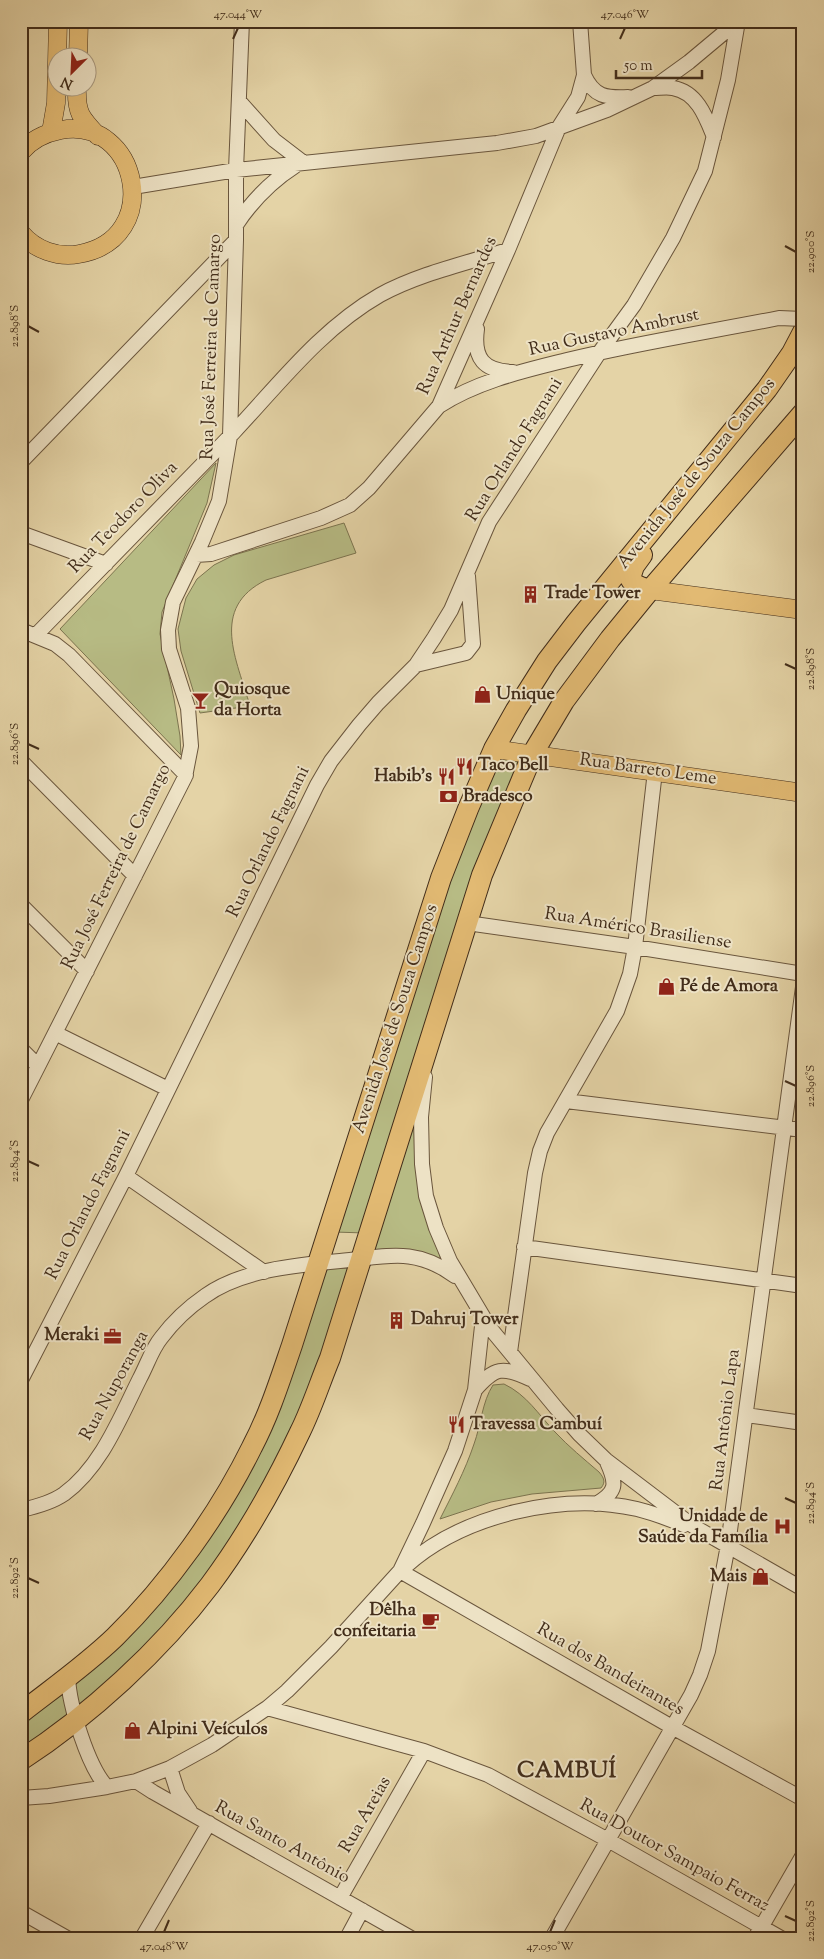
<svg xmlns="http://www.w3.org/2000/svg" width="824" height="1959" viewBox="0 0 824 1959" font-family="'Sorts Mill Goudy',serif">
  <rect width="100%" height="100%" fill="#e4d3a6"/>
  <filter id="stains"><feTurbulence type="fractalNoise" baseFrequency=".004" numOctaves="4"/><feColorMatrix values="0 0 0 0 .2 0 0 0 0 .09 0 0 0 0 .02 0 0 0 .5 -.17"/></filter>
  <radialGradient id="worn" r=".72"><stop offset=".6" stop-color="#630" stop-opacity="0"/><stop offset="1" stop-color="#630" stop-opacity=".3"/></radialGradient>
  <path fill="#b7bb84" stroke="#7c744f" d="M216,463L207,503L162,612L160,634L174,699L180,736L181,755L60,629Z
    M344,523L356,553L266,580C209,608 237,660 250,706L200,713L181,651L178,629L186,598L197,579L214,565L234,555Z
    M497,753L525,758L365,1233L334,1232L449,873Z
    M408,1121L417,1122L440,1247V1259L372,1252Z
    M350,1268L316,1384L279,1465L195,1595L135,1660L79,1708L74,1680L228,1502L322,1269Z
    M504,1384C527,1395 538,1414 555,1432C569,1447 584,1459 599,1472C604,1478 606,1482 601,1488L532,1494L491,1502L440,1519C452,1495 465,1471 474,1444C481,1425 482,1402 493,1385Z
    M65,1689L72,1715L21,1755V1718Z"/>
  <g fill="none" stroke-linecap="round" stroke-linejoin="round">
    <defs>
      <path id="minor" d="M584,75C594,97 606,98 628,97
        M653,88C660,88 667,87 673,88C697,92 706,117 714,137
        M239,101L274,140L304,163
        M133,187L236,170L497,143L536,136L607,110L653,88L689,62L738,21
        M236,225C252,201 270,182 295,166
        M477,329C473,359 484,371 513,372
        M439,406C478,381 523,371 567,360C637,343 708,332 779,318L803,319
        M21,462L236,240
        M21,533L106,564
        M196,555L211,554L321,518L350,505L369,488L439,406L508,250L559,127L578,97L584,75L580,21
        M21,630L55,644L69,655L186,775
        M36,635C102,568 168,500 234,432C279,384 322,328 380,295C418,274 467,263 508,250
        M416,665L466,653L473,644L468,576
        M21,761L135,876
        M21,905L87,971
        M467,923L635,947L803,974
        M55,1033L168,1089
        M21,1049L38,1066
        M425,1077L421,1117L422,1164L426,1196L436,1228L450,1261L490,1328L557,1409L579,1434L606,1460L693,1526L803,1589
        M21,1100L185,777L191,746L188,708L169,649L168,630L173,602L202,542L219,501L230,436L236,240V170L242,21
        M566,1101L803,1130
        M126,1176L264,1272
        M524,1247L803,1286
        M510,1352L535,1173L540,1151L547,1133L617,1011L630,974L635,947L655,771
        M21,1380L126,1176L317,785L331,761L359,725L378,703L416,665L434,638L451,610L489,522L599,353L634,305L673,238L705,171L728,80L738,21
        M475,1390C495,1367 502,1366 530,1379
        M746,1415L803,1423
        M596,1504C617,1492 617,1484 607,1462
        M21,1510C35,1507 51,1503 64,1494C101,1467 120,1418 140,1378C147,1365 152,1349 161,1338C173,1322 189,1307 205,1296C241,1270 296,1265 340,1261C386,1257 414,1246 455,1276
        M406,1566C463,1515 562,1492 637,1509C653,1513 669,1519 684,1525
        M400,1571L672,1727L803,1799
        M68,1677C69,1705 88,1767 107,1787
        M267,1708L424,1751L488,1775L608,1840L781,1938
        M170,1768L178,1793L190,1811
        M136,1781L153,1792L411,1938
        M21,1798L49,1796L107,1787L136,1781L170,1768L212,1745L267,1708L287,1691L331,1647L400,1571L423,1523L455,1451L475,1390L483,1317
        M340,1898L424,1751
        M21,1912L67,1938
        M142,1938L209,1823
        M347,1938L362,1910
        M552,1938L691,1695L700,1675L708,1651L728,1545L803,987
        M755,1938L803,1855"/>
      <path id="major" d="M78,58L79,21
        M77,88C76,113 81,118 98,136
        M51,132L56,103L58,21
        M21,152C31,140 45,133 61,130C138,116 165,239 79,254C58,258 35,250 21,233
        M650,590L803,610
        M494,749L803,793"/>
      <path id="highway" d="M642,555L634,566L630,578C634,586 641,587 650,590
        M21,1713C53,1688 86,1665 115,1637C168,1585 219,1514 252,1447C269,1415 280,1380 292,1345L441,878L468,809L494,749L516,710L547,661L576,623L767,389L792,353L803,332
        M21,1760C89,1716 161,1650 210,1585C245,1538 275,1485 300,1432C312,1408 320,1382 330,1358L482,875L533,753L564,701L610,639L650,590L803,413"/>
    </defs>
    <use href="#minor" stroke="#6a563d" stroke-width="16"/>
    <use href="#major" stroke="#422d1a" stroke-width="19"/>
    <use href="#highway" stroke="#422d1a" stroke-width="22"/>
    <use href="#minor" stroke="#ede2c5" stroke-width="14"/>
    <use href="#major" stroke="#e2ba73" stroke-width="18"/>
    <use href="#highway" stroke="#e2ba73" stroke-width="20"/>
  </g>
  <path fill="none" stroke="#422d1a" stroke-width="2" d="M233,39L238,28M620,39L625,28M785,246L796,252M28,326L39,332M785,664L796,669M28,744L39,749M785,1081L796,1086M28,1161L39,1166M785,1498L796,1503M28,1578L39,1583M785,1916L796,1921M164,1932L169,1920M550,1932L555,1920"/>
  <defs>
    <symbol id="building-bare" viewBox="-9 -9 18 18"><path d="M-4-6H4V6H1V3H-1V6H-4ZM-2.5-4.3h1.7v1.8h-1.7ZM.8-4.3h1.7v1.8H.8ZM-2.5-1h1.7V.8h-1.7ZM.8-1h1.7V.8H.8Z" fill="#8f2418" stroke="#ede2c5" stroke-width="2.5" paint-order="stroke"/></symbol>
    <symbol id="shop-bare" viewBox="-9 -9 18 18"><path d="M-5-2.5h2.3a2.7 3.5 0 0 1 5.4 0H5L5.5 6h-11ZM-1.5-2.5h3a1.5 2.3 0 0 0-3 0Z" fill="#8f2418" stroke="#ede2c5" stroke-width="2.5" paint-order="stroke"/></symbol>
    <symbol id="bar-bare" viewBox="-9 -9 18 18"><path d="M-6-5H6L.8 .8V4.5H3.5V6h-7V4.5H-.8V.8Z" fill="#8f2418" stroke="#ede2c5" stroke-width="2.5" paint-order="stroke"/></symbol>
    <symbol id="restaurant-bare" viewBox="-9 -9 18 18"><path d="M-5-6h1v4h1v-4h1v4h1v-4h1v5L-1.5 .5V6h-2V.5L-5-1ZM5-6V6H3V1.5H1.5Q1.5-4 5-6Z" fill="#8f2418" stroke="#ede2c5" stroke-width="2.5" paint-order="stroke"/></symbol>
    <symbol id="bank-bare" viewBox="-9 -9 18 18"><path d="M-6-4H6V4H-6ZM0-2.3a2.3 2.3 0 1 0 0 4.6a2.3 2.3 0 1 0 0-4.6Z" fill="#8f2418" stroke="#ede2c5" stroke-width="2.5" paint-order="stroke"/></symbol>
    <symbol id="office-bare" viewBox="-9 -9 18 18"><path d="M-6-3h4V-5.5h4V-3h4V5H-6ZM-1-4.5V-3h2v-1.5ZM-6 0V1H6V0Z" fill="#8f2418" stroke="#ede2c5" stroke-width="2.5" paint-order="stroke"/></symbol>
    <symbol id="hospital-bare" viewBox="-9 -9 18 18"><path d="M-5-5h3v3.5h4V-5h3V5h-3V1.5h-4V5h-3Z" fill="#8f2418" stroke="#ede2c5" stroke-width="2.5" paint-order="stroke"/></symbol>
    <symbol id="cafe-bare" viewBox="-9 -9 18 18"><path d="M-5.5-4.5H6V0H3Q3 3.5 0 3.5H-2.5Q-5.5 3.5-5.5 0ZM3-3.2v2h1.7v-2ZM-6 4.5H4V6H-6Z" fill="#8f2418" stroke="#ede2c5" stroke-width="2.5" paint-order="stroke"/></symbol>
  </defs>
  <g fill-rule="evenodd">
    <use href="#building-bare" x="518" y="582" width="25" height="25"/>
    <use href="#shop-bare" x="470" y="682" width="25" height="25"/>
    <use href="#bar-bare" x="188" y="688" width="25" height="25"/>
    <use href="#restaurant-bare" x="452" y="754" width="25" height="25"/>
    <use href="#restaurant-bare" x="434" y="764" width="25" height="25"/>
    <use href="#bank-bare" x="436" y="784" width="25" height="25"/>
    <use href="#shop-bare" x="654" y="974" width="25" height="25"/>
    <use href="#building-bare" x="384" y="1308" width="25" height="25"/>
    <use href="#office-bare" x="100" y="1324" width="25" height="25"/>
    <use href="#restaurant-bare" x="444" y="1412" width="25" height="25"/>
    <use href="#hospital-bare" x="770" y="1514" width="25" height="25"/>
    <use href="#shop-bare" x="748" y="1564" width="25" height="25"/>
    <use href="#cafe-bare" x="418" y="1608" width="25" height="25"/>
    <use href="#shop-bare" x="120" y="1718" width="25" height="25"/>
  </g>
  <g text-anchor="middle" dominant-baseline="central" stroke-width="4" stroke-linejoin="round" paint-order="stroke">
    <g font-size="18" fill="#422d1a" stroke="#ede2c5">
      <text transform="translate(458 316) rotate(-66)">Rua Arthur Bernardes</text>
      <text transform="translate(614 333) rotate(-12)">Rua Gustavo Ambrust</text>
      <text transform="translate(212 347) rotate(-88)">Rua José Ferreira de Camargo</text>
      <text transform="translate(515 450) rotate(-58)">Rua Orlando Fagnani</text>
      <text transform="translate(697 474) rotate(-51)">Avenida José de Souza Campos</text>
      <text transform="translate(124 518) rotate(-46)">Rua Teodoro Oliva</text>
      <text transform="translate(648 770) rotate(8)">Rua Barreto Leme</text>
      <text transform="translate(269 842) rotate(-64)">Rua Orlando Fagnani</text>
      <text transform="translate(117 867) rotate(-64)">Rua José Ferreira de Camargo</text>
      <text transform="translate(638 929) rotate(9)">Rua Américo Brasiliense</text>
      <text transform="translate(396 1019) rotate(-72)">Avenida José de Souza Campos</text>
      <text transform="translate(89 1205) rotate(-63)">Rua Orlando Fagnani</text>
      <text transform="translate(115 1386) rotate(-61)">Rua Nuporanga</text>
      <text transform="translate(726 1420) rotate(-83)">Rua Antônio Lapa</text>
      <text transform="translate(610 1670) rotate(30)">Rua dos Bandeirantes</text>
      <text transform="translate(366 1815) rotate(-60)">Rua Areias</text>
      <text transform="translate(282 1843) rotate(29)">Rua Santo Antônio</text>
      <text transform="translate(674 1856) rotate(29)">Rua Doutor Sampaio Ferraz</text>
    </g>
    <g font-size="18" font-weight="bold" fill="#422d1a" stroke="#ede2c5" text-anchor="start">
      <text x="544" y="594">Trade Tower</text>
      <text x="214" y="690">Quiosque<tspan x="214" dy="21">da Horta</tspan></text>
      <text x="496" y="695">Unique</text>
      <text x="478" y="766">Taco Bell</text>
      <text x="432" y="777" text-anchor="end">Habib's</text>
      <text x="463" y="797">Bradesco</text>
      <text x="680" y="987">Pé de Amora</text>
      <text x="411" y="1320">Dahruj Tower</text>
      <text x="99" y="1336" text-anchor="end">Meraki</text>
      <text x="470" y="1425">Travessa Cambuí</text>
      <text x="768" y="1517" text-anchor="end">Unidade de<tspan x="768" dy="21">Saúde da Família</tspan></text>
      <text x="747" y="1577" text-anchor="end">Mais</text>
      <text x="416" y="1611" text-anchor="end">Dêlha<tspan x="416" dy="21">confeitaria</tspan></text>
      <text x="147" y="1730">Alpini Veículos</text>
    </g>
    <g font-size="22" font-weight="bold" letter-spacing="1" fill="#422d1a" stroke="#ede2c5">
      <text x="567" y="1772">CAMBUÍ</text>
    </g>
  </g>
  <rect width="824" height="1959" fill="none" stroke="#e4d3a6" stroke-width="55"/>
  <g transform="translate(72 72) rotate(204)"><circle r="24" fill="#ede2c5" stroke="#a99a81"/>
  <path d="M0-4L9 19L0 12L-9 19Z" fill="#8f2418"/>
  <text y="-8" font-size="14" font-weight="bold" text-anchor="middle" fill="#422d1a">N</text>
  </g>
  <path d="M616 70v8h86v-8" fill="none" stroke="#422d1a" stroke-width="2.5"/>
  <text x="624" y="70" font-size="15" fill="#422d1a" stroke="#ede2c5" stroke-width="4" paint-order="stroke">50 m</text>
  <rect x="28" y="28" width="768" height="1904" fill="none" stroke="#422d1a" stroke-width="2"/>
  <g font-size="12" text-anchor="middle" fill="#422d1a">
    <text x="238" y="18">47.044°W</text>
    <text x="625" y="18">47.046°W</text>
    <text transform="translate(810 252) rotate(-90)" y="4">22.900°S</text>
    <text transform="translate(14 326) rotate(-90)" y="4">22.898°S</text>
    <text transform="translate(810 669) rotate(-90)" y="4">22.898°S</text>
    <text transform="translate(14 744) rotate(-90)" y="4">22.896°S</text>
    <text transform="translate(810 1086) rotate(-90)" y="4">22.896°S</text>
    <text transform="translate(14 1161) rotate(-90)" y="4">22.894°S</text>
    <text transform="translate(810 1503) rotate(-90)" y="4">22.894°S</text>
    <text transform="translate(14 1578) rotate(-90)" y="4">22.892°S</text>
    <text transform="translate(810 1921) rotate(-90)" y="4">22.892°S</text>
    <text x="164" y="1950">47.048°W</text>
    <text x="550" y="1950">47.050°W</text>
  </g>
  <rect width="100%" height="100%" filter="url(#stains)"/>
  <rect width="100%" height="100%" fill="url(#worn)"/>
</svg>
